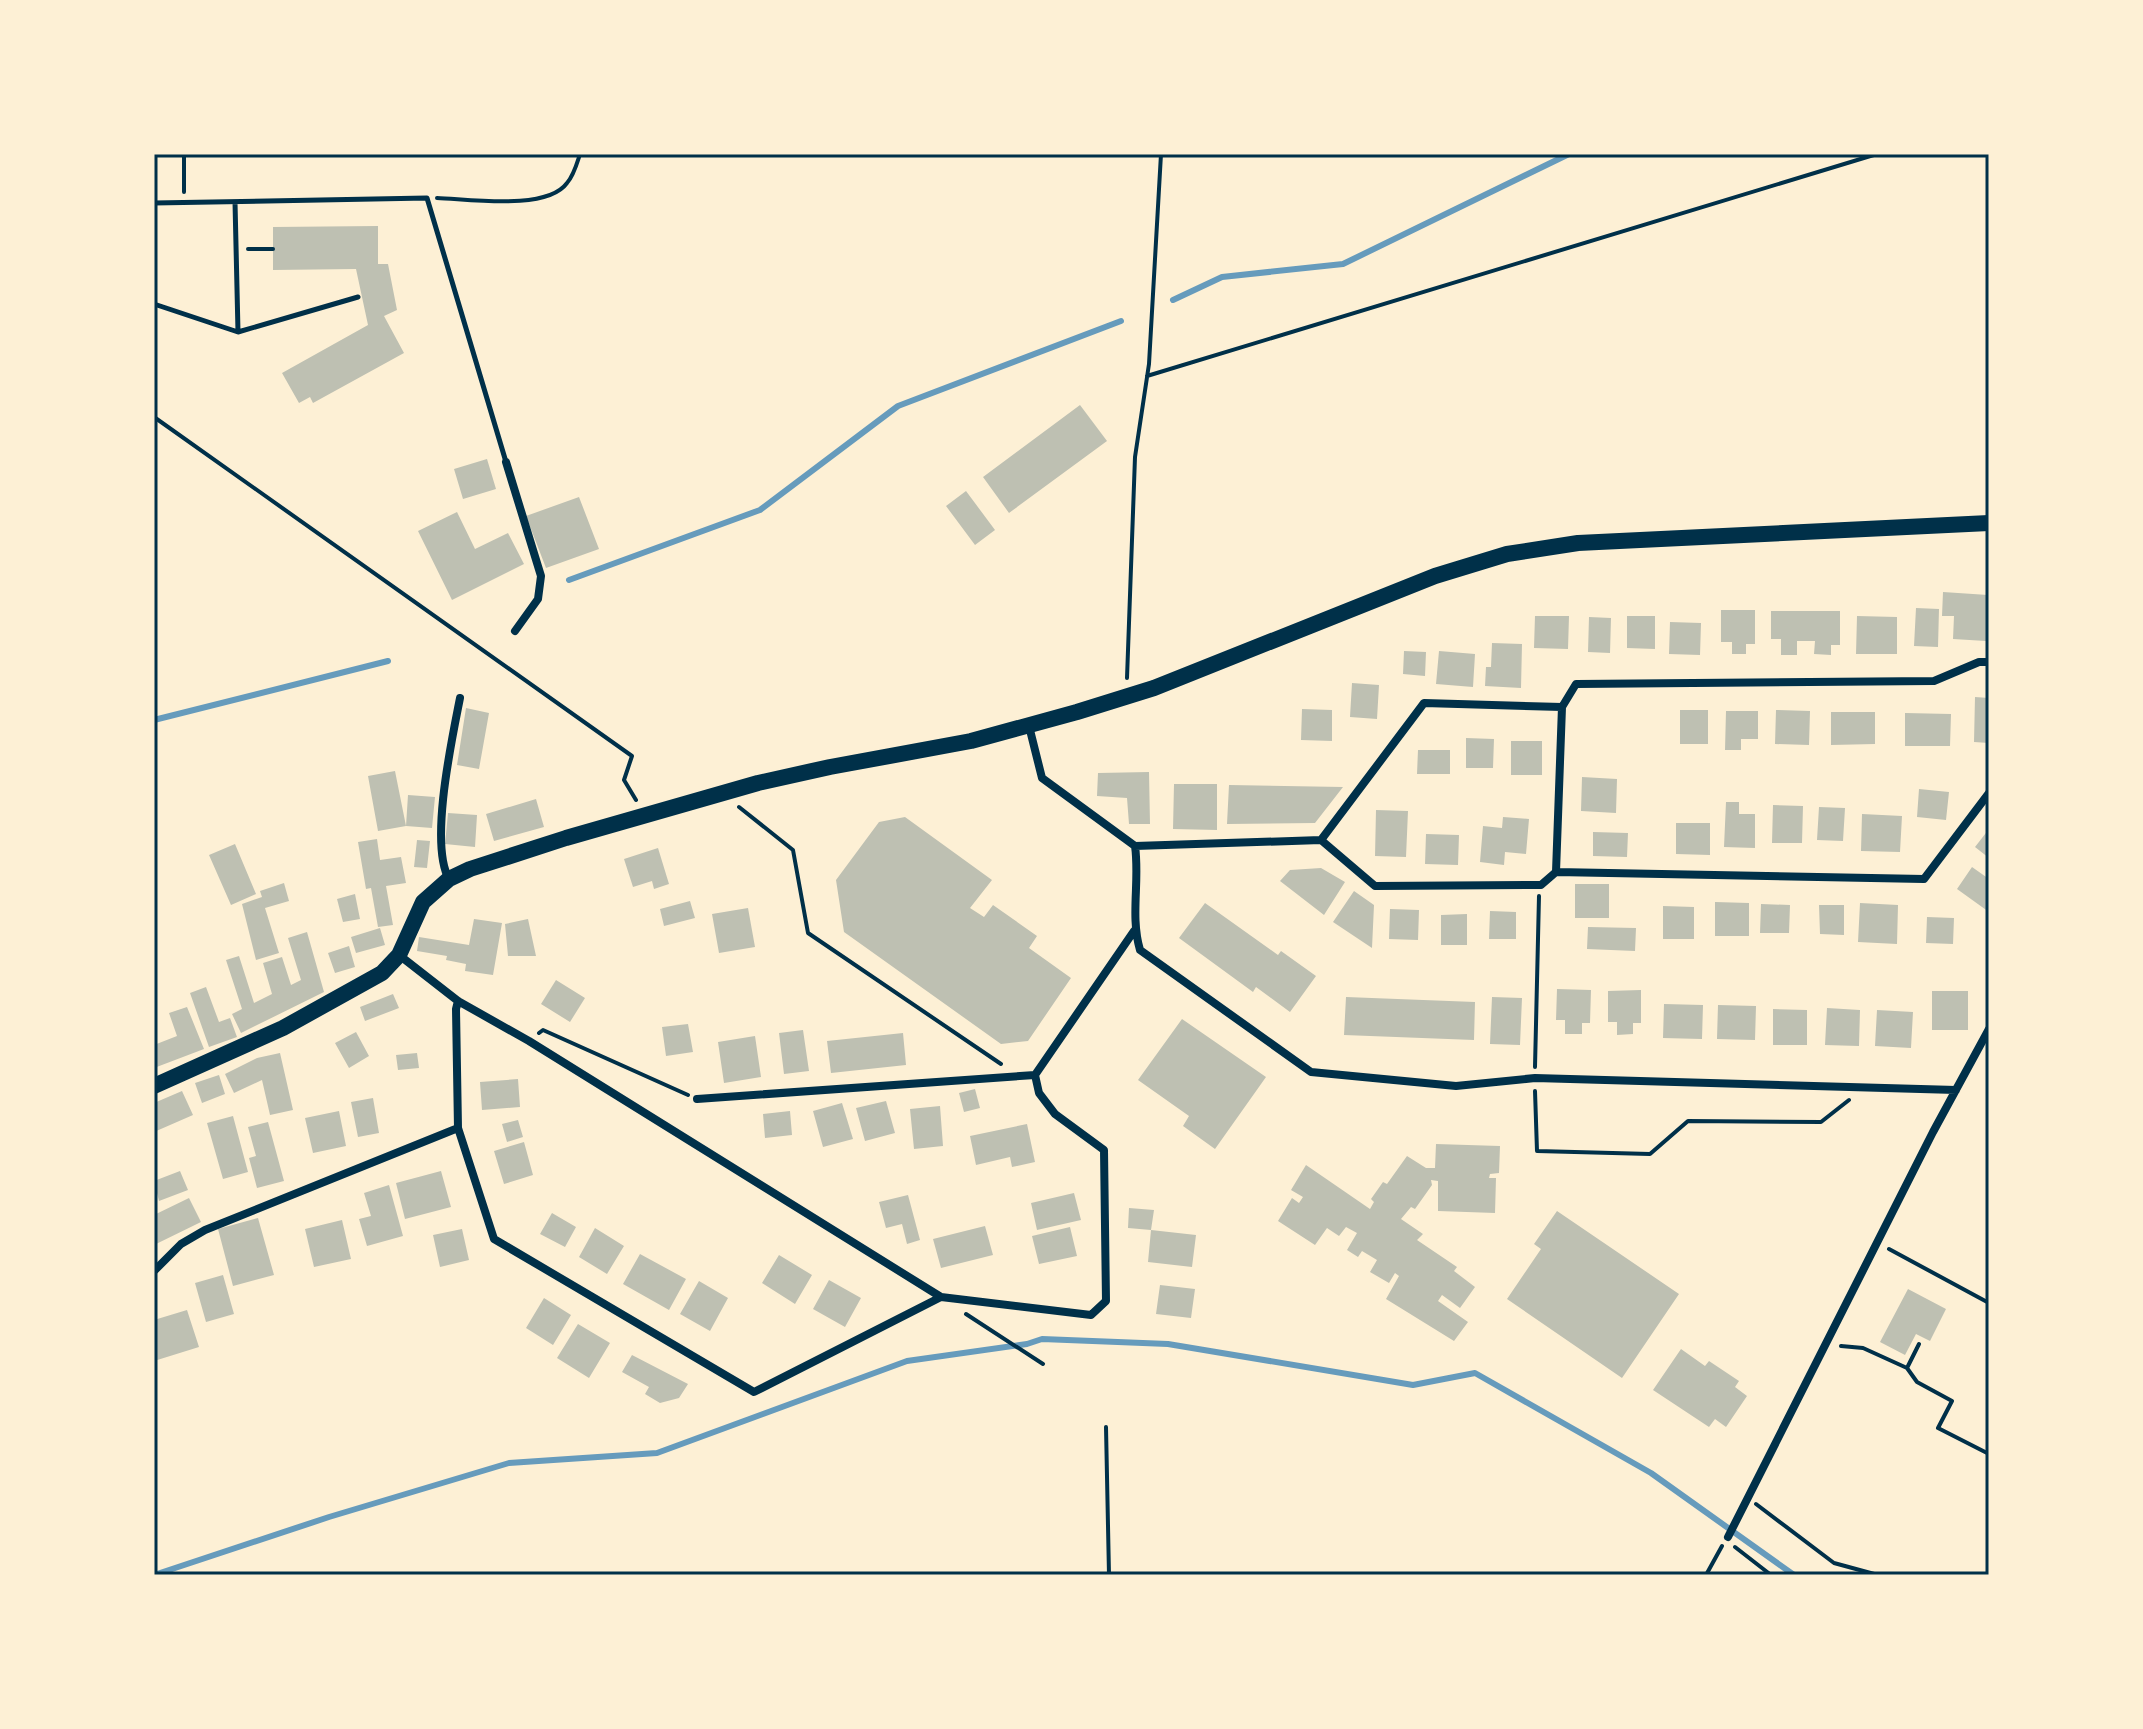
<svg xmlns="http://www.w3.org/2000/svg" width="2143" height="1729" viewBox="0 0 2143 1729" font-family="'PT Serif',serif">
  <rect width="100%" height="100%" fill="#fdf0d5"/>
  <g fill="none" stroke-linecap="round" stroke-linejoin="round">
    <path stroke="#669bbc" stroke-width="6" d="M1173,300L1222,277L1343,264L1569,154
      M569,580L760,510L898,406L1121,321
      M154,720L388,661
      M154,1575L329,1517L509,1463L657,1453L907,1361L1027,1344L1042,1339L1168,1344L1413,1385L1475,1373L1651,1473L1794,1575"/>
  </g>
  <path fill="#bec0b2" d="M378,226V264H388L397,310L384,316L404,353L313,403L310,397L299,403L282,373L368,325L356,269L273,270V227Z
    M1080,405L1107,441L1009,513L983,477Z
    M487,459L496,489L463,499L454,469Z
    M966,491L995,530L975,545L946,506Z
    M579,497L599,549L546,568L526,516Z
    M457,512L475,549L508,533L524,564L452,600L418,531Z
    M1943,592L1988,595L1986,641L1953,639L1954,616H1942Z
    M1916,608L1939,609L1938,647L1914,646Z
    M1721,610H1755V644H1746V654H1732V642H1721Z
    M1771,611H1840V645H1831V655L1814,654L1815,641H1797V655H1781V639H1771Z
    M1535,616H1569L1568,649L1534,648Z
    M1627,616H1655V649L1627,648Z
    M1857,616L1897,617V654H1856Z
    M1589,617L1611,618L1610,653L1588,652Z
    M1670,622L1701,623L1700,655L1669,654Z
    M1492,643L1522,644L1521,688L1485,686L1486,667H1491Z
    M1404,651L1426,652L1425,676L1403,674Z
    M1439,651L1475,654L1473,687L1436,684Z
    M1352,683L1379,685L1377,719L1350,717Z
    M1975,697L1989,698V743L1974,742Z
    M466,708L489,713L479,769L457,765Z
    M1302,709L1332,710V741L1301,740Z
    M1680,710H1708V744H1680Z
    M1776,710L1810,711L1809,745L1775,744Z
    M1726,711H1758V739H1741V750H1725Z
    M1831,712H1875V744L1831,745Z
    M1905,713L1951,714L1950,746H1905Z
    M1466,738L1494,739L1493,768H1466Z
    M1511,741H1542V775H1511Z
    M1418,750H1450V774H1417Z
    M395,771L406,826L378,831L368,776Z
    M1149,772L1150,824H1129L1127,798L1097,796L1098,773Z
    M1582,777L1617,779L1616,813L1581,811Z
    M1174,784H1217V830L1173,829Z
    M1229,785L1343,787L1315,823L1227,824Z
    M1919,789L1949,792L1946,820L1917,817Z
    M408,795L435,797L432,828L406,826Z
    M536,799L544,827L494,841L486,814Z
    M1726,802H1739V814H1755V848L1724,847Z
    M1773,805L1803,806L1802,843H1772Z
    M1819,807L1845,808L1843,841L1817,840Z
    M1376,810L1408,811L1406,857L1375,856Z
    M448,813L477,815L475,847L445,844Z
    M1862,814L1902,816L1900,852L1861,851Z
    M905,817L992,880L970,908L984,917L993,905L1037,936L1029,948L1071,978L1028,1041L1001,1044L844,932L836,880L879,822Z
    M1503,817L1529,819L1526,854L1505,852L1504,865L1480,862L1483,826L1502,828Z
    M1676,823H1710V855L1676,854Z
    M1989,829V858L1975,847Z
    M1593,832L1628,833L1627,857L1593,856Z
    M1426,834L1459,835L1458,865L1425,864Z
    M377,839L380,860L401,857L406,883L386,886L393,925L378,927L371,888L366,889L358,842Z
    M417,840L430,841L427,868L414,867Z
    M235,844L256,894L231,905L209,855Z
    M658,848L669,884L654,889L652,881L633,887L624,859Z
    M1972,867L1989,879V912L1957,889Z
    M1321,868L1345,882L1324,915L1280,881L1290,870Z
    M284,883L289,901L265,908L279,953L256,960L242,904L262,897L260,891Z
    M1575,884H1609V918H1575Z
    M1354,891L1374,905L1372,948L1333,922Z
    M355,894L360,919L343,922L337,899Z
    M690,901L695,918L664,926L660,909Z
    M1715,902L1749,903V936H1715Z
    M1205,903L1278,955L1281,951L1316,976L1290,1012L1256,987L1253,992L1179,938Z
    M1860,903L1898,905L1897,944L1858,942Z
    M1761,904L1790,905L1789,933H1760Z
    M1819,905H1844V935L1820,934Z
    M1663,906L1694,907V939H1663Z
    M748,908L755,947L719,953L712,914Z
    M1390,909L1419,910L1418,940L1389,939Z
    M1490,911L1516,912V939H1489Z
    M1467,914V945H1441V915Z
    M1927,917L1954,918L1953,944L1926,943Z
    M474,919L502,923L493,975L465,971L466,964L446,960L447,956L417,951L419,937L469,945Z
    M528,919L536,956H508L505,924Z
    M1588,927L1636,928L1635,951L1587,949Z
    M380,928L385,945L356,953L351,937Z
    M307,932L324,992L241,1033L232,1014L242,1009L226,960L239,956L254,1003L272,994L263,963L282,957L291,985L301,980L288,938Z
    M349,946L355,967L335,973L328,953Z
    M556,980L585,998L570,1022L541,1004Z
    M206,987L219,1022L230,1018L237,1037L209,1047L190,993Z
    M1557,989L1591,990L1590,1023H1582V1034H1565V1020H1556Z
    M1641,990V1023H1633V1034L1617,1035V1022H1608V991Z
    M1932,991H1968V1030H1932Z
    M393,994L399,1008L365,1021L360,1007Z
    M1346,997L1475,1002L1474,1040L1344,1035Z
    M1492,997L1522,998L1520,1045L1490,1044Z
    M1664,1004L1703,1005L1702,1039L1663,1038Z
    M1718,1005L1756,1006L1755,1040L1717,1039Z
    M187,1007L204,1049L154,1068V1045L177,1036L169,1013Z
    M1827,1008L1860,1010L1859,1046L1825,1045Z
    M1773,1009L1807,1010V1045H1773Z
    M1877,1010L1913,1012L1911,1048L1875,1046Z
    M1182,1019L1266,1077L1215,1149L1183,1126L1189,1116L1138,1080Z
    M688,1024L693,1052L666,1056L662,1027Z
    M803,1030L809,1071L784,1074L779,1033Z
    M356,1032L369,1056L349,1068L335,1043Z
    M903,1033L906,1065L831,1073L827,1041Z
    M755,1036L761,1077L724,1083L718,1042Z
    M280,1053L293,1110L270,1115L262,1080L234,1093L225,1074L257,1058Z
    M417,1053L419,1068L398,1070L396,1055Z
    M219,1075L225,1094L202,1103L195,1083Z
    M518,1079L520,1107L482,1110L480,1082Z
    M975,1089L980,1108L964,1112L959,1093Z
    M182,1091L193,1115L154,1132V1103Z
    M373,1098L379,1133L358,1137L351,1102Z
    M886,1101L895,1133L865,1141L856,1108Z
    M842,1103L853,1139L823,1147L813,1111Z
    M940,1106L943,1146L914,1149L910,1109Z
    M339,1111L346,1146L313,1153L305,1118Z
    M790,1111L792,1135L765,1138L763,1114Z
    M233,1116L248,1172L223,1179L207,1123Z
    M518,1120L523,1137L507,1142L502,1124Z
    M268,1122L284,1181L257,1188L249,1158L256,1156L248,1127Z
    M1027,1124L1035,1162L1012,1167L1010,1157L976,1165L970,1136Z
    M524,1142L533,1175L504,1184L494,1151Z
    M1436,1144L1500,1146L1499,1173L1490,1174L1489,1178H1496L1495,1213L1438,1211V1181L1431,1180L1432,1185L1415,1209L1411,1207L1401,1219L1423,1234L1417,1240L1457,1267L1454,1271L1475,1287L1460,1308L1442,1295L1438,1301L1468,1322L1454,1341L1386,1299L1399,1276L1395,1273L1389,1283L1370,1272L1377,1260L1362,1251L1358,1257L1347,1250L1357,1233L1346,1227L1339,1236L1327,1228L1315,1245L1278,1221L1292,1198L1299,1203L1303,1197L1291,1190L1306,1165L1370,1209L1374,1202L1371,1199L1383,1182L1387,1184L1407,1156L1426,1168H1435Z
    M180,1171L188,1190L159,1201L154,1181Z
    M441,1171L451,1207L405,1219L396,1183Z
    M389,1185L403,1236L367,1246L359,1219L371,1216L364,1193Z
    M1074,1193L1081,1220L1037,1230L1031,1203Z
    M908,1195L920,1240L907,1244L902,1224L886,1228L879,1202Z
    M189,1198L201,1222L154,1245V1215Z
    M1129,1208L1154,1210L1151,1230L1128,1228Z
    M1557,1211L1679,1294L1622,1378L1507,1299L1541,1249L1534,1244Z
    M552,1213L576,1227L565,1247L540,1234Z
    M258,1218L274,1275L233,1286L218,1229Z
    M342,1220L351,1259L314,1267L305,1229Z
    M985,1226L993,1255L941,1268L933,1239Z
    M1070,1227L1077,1256L1039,1264L1032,1236Z
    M595,1228L624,1246L607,1274L579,1257Z
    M462,1229L469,1260L440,1267L433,1235Z
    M1151,1230L1196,1235L1192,1267L1148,1262Z
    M640,1254L686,1279L669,1310L623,1284Z
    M779,1255L812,1275L795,1304L762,1283Z
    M223,1275L234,1314L206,1322L195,1283Z
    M829,1280L861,1298L845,1327L813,1309Z
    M699,1281L728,1298L710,1331L680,1314Z
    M1160,1285L1195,1289L1191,1318L1156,1314Z
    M1908,1289L1946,1309L1930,1341L1916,1334L1905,1355L1880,1342Z
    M544,1298L571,1315L553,1345L526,1328Z
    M187,1310L199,1347L154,1361V1320Z
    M578,1324L610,1343L589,1378L557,1358Z
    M1681,1349L1705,1366L1709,1361L1739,1381L1735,1387L1747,1396L1726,1427L1715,1419L1709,1427L1653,1390Z
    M632,1355L688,1384L679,1398L660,1403L645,1394L649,1387L622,1372Z"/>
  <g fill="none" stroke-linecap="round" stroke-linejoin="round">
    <path stroke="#003049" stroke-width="4" d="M184,154V192
      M437,198C469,199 547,211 567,183C574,175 577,163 580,154
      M248,249H273
      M1147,376L1877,154
      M154,417L632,756L624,780L636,800
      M1127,678L1135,457L1149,364L1161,154
      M739,807L793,850L808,933L1001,1064
      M539,1033L543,1030L688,1095
      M1535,1067L1539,896
      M1535,1091L1537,1151L1650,1154L1688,1121L1821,1122L1849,1100
      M1889,1249L1989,1303
      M966,1314L1043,1364
      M1841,1346L1863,1348L1907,1368L1917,1382L1952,1401L1938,1428L1989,1454
      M1907,1368L1919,1344
      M1106,1427L1109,1575
      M1756,1504L1834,1563L1878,1575
      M1735,1547L1771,1575
      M1706,1575L1722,1546"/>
    <path stroke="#003049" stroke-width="5" d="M235,202L238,332
      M154,203L427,198L506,462
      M157,305L238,332L358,297"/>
    <path stroke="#003049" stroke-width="8" d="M506,462L541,576L538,599L515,631
      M1029,726L1042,778L1135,846C1140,881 1130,916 1140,950L1311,1072L1456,1086L1535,1078L1956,1090
      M1321,840L1424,703L1562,707
      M1135,846L1321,840L1375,886L1541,885L1556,872L1924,879L1989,793
      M1556,872L1562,707L1576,684L1934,681L1979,662H1989
      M449,879C429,844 452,739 460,698
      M399,955L458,1001L529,1041L941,1297L1091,1315L1106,1301L1104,1150L1055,1114L1039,1093L1035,1075L1134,931
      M697,1099L1035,1075
      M458,1128L494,1239L754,1392L941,1297
      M154,1271L181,1244L205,1230L458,1128L456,1009L458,1001
      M1728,1537L1933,1132L1989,1029"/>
    <path stroke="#003049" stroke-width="16" d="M154,1086L283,1028L382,973L399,955L423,902L449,879L470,869L566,838L758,783L830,767L971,741L1077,712L1154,688L1435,576L1507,554L1578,543L1989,523"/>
  </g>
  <rect width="2143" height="1729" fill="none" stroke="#fdf0d5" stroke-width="312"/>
  <rect x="156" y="156" width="1831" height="1417" fill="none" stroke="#003049" stroke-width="3"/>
</svg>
